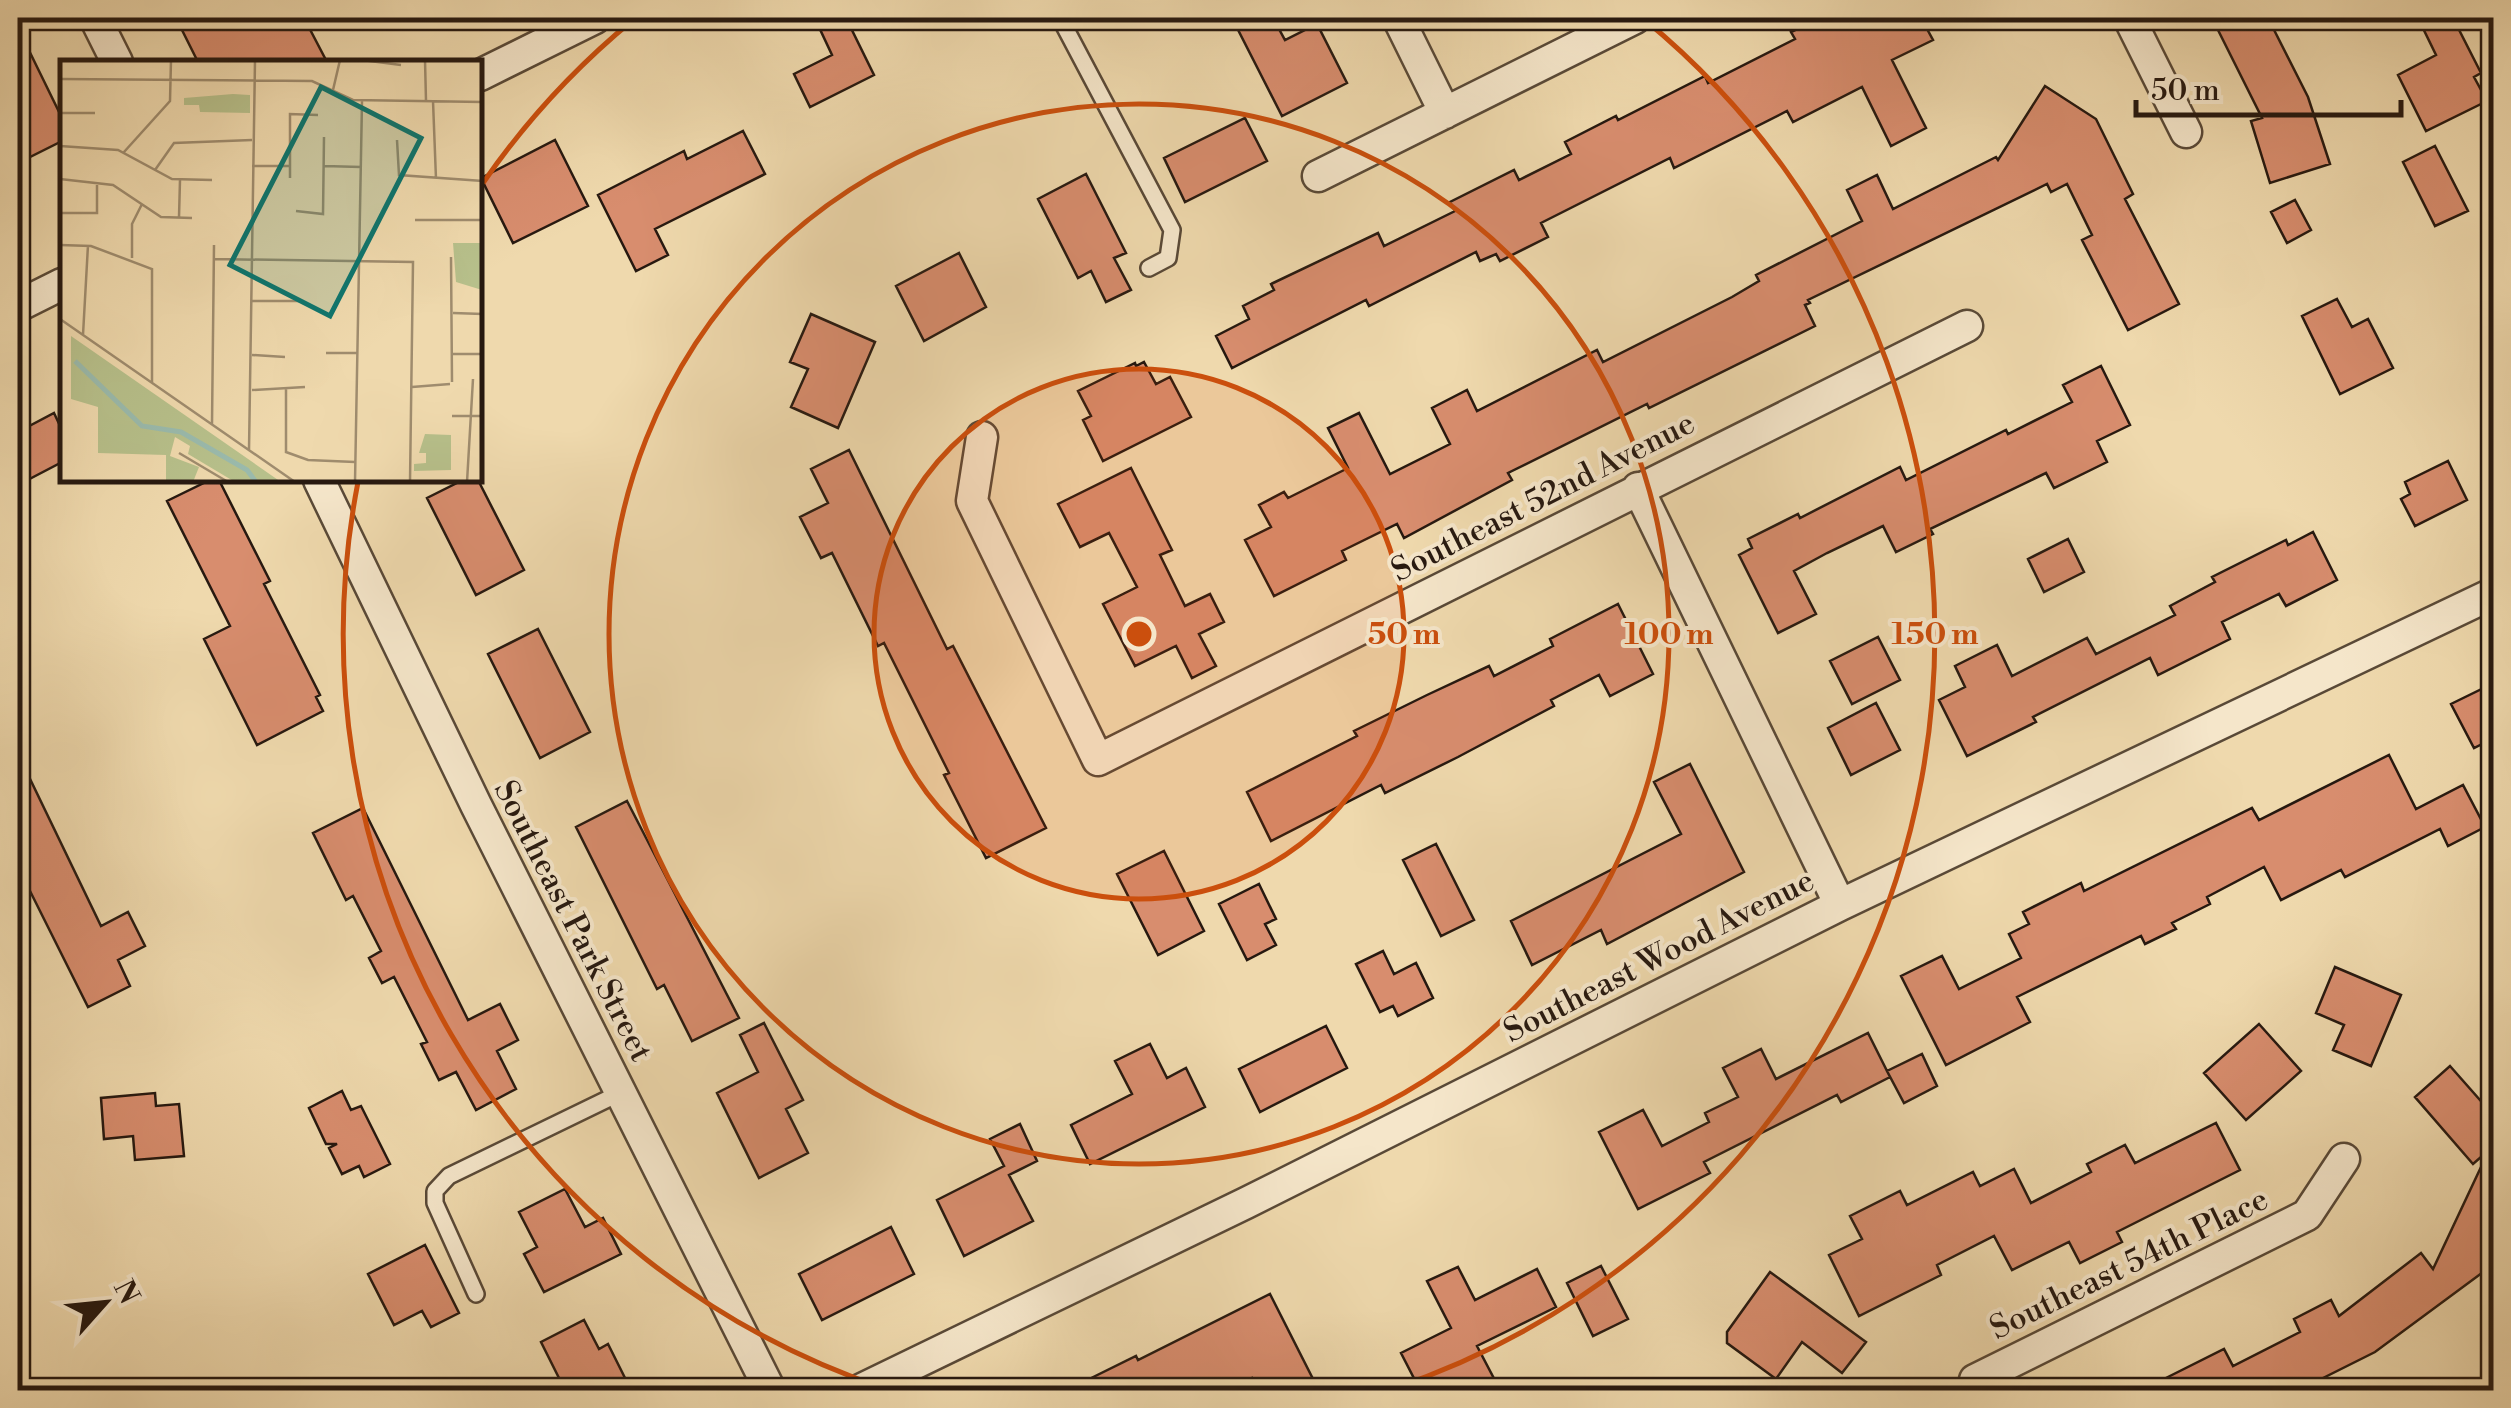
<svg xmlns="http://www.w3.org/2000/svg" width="2511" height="1408" viewBox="0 0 2511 1408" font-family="'Libre Bodoni',serif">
  <rect width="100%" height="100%" fill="#efd9ad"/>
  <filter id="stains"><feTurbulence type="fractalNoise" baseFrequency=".002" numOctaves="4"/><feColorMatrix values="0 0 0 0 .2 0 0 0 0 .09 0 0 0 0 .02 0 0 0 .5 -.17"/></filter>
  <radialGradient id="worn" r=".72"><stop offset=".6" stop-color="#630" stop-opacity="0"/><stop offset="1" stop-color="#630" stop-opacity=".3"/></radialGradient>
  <path fill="#d88d6e" stroke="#271910" stroke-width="2.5" d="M176,18H304L327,62H198Z
    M833,18H846L874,75L810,107L794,74L832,55L818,25Z
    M1232,18H1273L1285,40L1317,24L1347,83L1282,116Z
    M1820,18H1921L1933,40L1892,60L1926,128L1891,146L1862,87L1793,122L1787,111L1674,168L1670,158L1541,223L1548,237L1500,261L1496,254L1480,261L1476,252L1369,306L1366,300L1232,368L1216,336L1249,319L1243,306L1274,290L1271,284L1378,233L1384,246L1455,211L1450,202L1514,170L1519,180L1571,154L1565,142L1616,116L1618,120L1705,76L1708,83L1795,39L1791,32Z
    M2212,18H2268L2308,97L2330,164L2270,183L2251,121L2262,118Z
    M2418,18H2453L2481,73L2474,77L2487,101L2426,131L2398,75L2436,55Z
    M18,28L62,118V141L18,163Z
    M2045,86L2096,119L2133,194L2125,199L2179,304L2128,330L2082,240L2092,235L2067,184L2051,192L2047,184L1808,300L1810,303L1805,305L1815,326L1649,408L1647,404L1508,473L1512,480L1404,538L1397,524L1342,551L1346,560L1274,596L1245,540L1271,527L1259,505L1284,492L1288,498L1348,468L1328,428L1359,413L1390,474L1450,444L1432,408L1467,390L1477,411L1597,350L1603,362L1732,297L1759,281L1756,275L1862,221L1847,190L1877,175L1893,209L1996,157L1998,160Z
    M1245,118L1267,161L1185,202L1164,158Z
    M743,131L765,174L655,229L668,255L636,271L598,195L684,151L687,159Z
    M555,140L588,206L513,243L481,178Z
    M2435,146L2468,211L2435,226L2403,162Z
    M1086,174L1126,253L1114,258L1131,290L1106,302L1091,271L1078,278L1038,199Z
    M2295,200L2311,230L2287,243L2271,212Z
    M959,253L986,307L924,341L896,286Z
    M2337,299L2352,327L2368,319L2393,368L2340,394L2302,316Z
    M811,314L875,342L838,428L791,407L808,369L790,362Z
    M1144,362L1156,384L1170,377L1191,417L1103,461L1083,420L1091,416L1078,391L1135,363L1136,366Z
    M2101,366L2130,425L2097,441L2107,462L2054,488L2046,473L1930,529L1933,534L1896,552L1883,526L1827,553L1794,571L1816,614L1778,633L1739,555L1752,548L1748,539L1798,514L1800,518L1900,467L1906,480L2006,430L2008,434L2072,402L2063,385Z
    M54,413L62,430V462L18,485V432Z
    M849,450L947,649L953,646L1046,828L986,858L944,775L949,773L884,643L878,646L832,553L821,558L800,517L828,503L811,469Z
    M2448,461L2467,500L2415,526L2401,499L2410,494L2405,482Z
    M1131,468L1172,550L1160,555L1185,606L1210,594L1224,622L1199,634L1216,666L1192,678L1176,646L1135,666L1103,604L1137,587L1109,533L1080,547L1058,504Z
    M210,480H219L270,581L264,584L320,695L316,697L323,711L257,745L204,639L230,626L167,501Z
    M463,480H478L524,570L476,595L427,498Z
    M2313,532L2337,580L2286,606L2279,594L2222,622L2230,639L2158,675L2150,658L2033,717L2036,722L1967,756L1939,700L1965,687L1955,666L1997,645L2012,676L2087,638L2096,654L2175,615L2170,606L2215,582L2212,577L2286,540L2288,545Z
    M2068,539L2084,572L2044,592L2028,559Z
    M1618,604L1653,674L1610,696L1599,675L1551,700L1554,706L1458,757L1385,793L1381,785L1271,841L1247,792L1357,736L1354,731L1427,695L1489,666L1494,676L1553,646L1550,639Z
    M538,629L590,732L540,758L488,654Z
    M1878,637L1900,680L1852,704L1830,661Z
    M2494,683V738L2474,748L2451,704Z
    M1876,703L1900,750L1851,775L1828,728Z
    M18,754L101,926L128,912L145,946L118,960L130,986L88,1007L18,867Z
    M2389,755L2416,809L2463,785L2485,827L2448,846L2440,829L2345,877L2341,870L2281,900L2264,867L2207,897L2210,904L2172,923L2176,929L2145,944L2141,936L2017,997L2030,1022L1946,1065L1901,976L1942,956L1959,989L2021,958L2009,934L2029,924L2023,912L2081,883L2084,891L2252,808L2259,820Z
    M1690,764L1744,872L1607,944L1601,930L1532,965L1511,921L1681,834L1654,782Z
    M627,801L739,1018L692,1041L664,985L657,989L576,827Z
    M363,808L468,1020L500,1004L518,1040L497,1051L516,1089L476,1110L456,1072L439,1080L421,1044L427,1042L394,977L382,983L369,958L381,951L353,896L346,900L313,833Z
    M1436,844L1474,920L1441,936L1403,860Z
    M1164,851L1204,931L1158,955L1117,874Z
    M1259,884L1276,919L1265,924L1276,945L1247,960L1219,904Z
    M1383,951L1394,974L1416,963L1433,998L1398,1016L1393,1006L1380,1012L1356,964Z
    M2335,967L2401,995L2371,1066L2333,1050L2344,1025L2316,1013Z
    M764,1023L803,1100L786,1109L808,1153L759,1178L717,1093L758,1072L740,1035Z
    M2259,1024L2301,1071L2246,1120L2204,1073Z
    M1326,1026L1347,1068L1260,1112L1239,1069Z
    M1868,1033L1890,1077L1841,1102L1837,1095L1704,1162L1710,1173L1638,1209L1599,1132L1643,1110L1662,1146L1709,1122L1705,1113L1738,1097L1723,1068L1761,1049L1776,1079Z
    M1150,1044L1167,1078L1186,1068L1205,1107L1090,1164L1071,1125L1132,1094L1115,1061Z
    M1922,1054L1937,1086L1904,1103L1887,1071Z
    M2450,1066L2494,1116V1264L2375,1352L2299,1390H2142L2224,1349L2233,1366L2300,1332L2294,1319L2331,1300L2339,1316L2421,1253L2433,1269L2489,1150L2473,1164L2415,1097Z
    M342,1091L351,1110L361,1106L390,1164L364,1177L359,1166L342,1174L329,1148L337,1144H326L309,1108Z
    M155,1093L156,1106L179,1104L184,1156L135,1160L133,1136L104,1139L101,1098Z
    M2216,1123L2240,1170L2117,1232L2122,1242L2080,1263L2069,1242L2012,1270L1994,1236L1937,1265L1941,1275L1859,1316L1829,1255L1862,1239L1850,1216L1900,1191L1907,1205L1973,1172L1980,1186L2014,1169L2031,1203L2091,1172L2087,1164L2125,1145L2135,1163Z
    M1020,1124L1037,1161L1009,1175L1033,1221L964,1256L937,1200L1004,1166L990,1139Z
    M565,1189L585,1227L603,1218L621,1254L544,1292L524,1254L537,1247L519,1212Z
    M891,1227L914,1274L822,1320L799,1274Z
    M425,1245L459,1313L431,1327L422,1311L394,1325L368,1274Z
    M1601,1266L1628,1319L1593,1336L1567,1283Z
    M1458,1267L1475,1300L1537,1269L1556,1307L1477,1346L1500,1390H1420L1401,1353L1451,1328L1427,1281Z
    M1770,1272L1866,1342L1842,1373L1802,1342L1776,1379L1727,1343V1332Z
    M1270,1294L1313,1379L1291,1390H1258L1252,1378L1228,1390H1067L1136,1356L1138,1360Z
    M584,1320L599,1349L608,1344L631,1390H565L541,1342Z"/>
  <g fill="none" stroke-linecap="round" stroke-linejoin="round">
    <defs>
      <path id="lane" d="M1060,18L1172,230L1168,258L1149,268
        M476,1294L435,1203V1191L449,1176L620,1093"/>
      <path id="street" d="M95,18L117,62
        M1398,18L1445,113
        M2129,18L2186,132
        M480,75L595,18
        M1318,176L1635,18
        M18,306L62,284
        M982,437L972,501L1098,760L1967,326
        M319,480L476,805L770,1390
        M1638,488L1840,905
        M860,1390L1246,1203L1840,905L2494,593
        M1978,1390L1975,1380L2307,1215L2344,1159"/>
    </defs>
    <use href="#lane" stroke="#594937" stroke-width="20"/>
    <use href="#street" stroke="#594937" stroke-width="35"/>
    <use href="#lane" stroke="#f5e6ca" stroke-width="15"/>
    <use href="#street" stroke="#f5e6ca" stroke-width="30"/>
  </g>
  <circle cx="1139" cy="634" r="265" fill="#cb4f0d" fill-opacity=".12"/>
  <g fill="none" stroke="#cb4f0d" stroke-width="5">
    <circle cx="1139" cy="634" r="265"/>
    <circle cx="1139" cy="634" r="530"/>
    <path d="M886 1389A796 796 0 0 1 358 482M483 183A796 796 0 0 1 633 20M1645 20A796 796 0 0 1 1392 1389"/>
  </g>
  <g text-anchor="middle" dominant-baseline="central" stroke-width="8" stroke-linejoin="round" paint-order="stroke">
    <g font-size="32" fill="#271910" stroke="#f5e6ca">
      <text transform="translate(1543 497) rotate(-27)">Southeast 52nd Avenue</text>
      <text transform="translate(573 921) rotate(63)">Southeast Park Street</text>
      <text transform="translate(1659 956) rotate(-27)">Southeast Wood Avenue</text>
      <text transform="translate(2129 1264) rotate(-26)">Southeast 54th Place</text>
    </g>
  </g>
  <g transform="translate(60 60)">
    <rect width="422" height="422" fill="#efd9ad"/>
    <path d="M173,34L190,35V53L140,52L139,45H124V38ZM393,183H422V230L396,222ZM11,276L221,422H175L128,394L130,386L115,377L110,396L139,407L133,422H106V395L38,393V347L11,339ZM365,374L391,375V410L354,411V404L366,403V393H359Z" fill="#b7c08b"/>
    <path fill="none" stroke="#9abaac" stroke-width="5" d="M15,301L82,366L121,372L187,410L196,422"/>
    <path fill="none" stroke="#9f8c6e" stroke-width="2.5" d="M302,0L341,5M365,0L366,41M0,19L252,21L293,40L423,42M273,30L280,0M373,41L376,119M0,53H35M337,80L339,115L423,121M0,86L58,90L112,119L152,120M64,92L110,41L111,0M192,106H229M264,106L301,107M95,110L114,83L192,80M230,118V54L258,55M0,119L53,125L101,157L132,158M236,151L263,154L264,77M0,153H37V125M119,157L120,120M355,160H423M0,185L31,186L92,209V323M391,197L392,322M72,198V164L82,144M154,199L353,202L350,422M192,241H240M393,253L423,254M0,259L235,422M23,275L28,185M266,293H298M392,294H423M192,295L225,297M226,327V392L248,400L295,402M352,327L390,324M192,330L245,327M392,356H423M152,364L154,185M189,391L195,0M119,393L168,422M295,422L302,41M407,422L413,319"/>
    <path fill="#0f766e" fill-opacity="0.15" stroke="#0f766e" stroke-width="5" d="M261,27L361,78L270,256L170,205Z"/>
    <rect width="422" height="422" fill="none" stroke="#271910" stroke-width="5"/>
  </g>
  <circle cx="1139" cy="634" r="15" fill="#cb4f0d" stroke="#f5e6ca" stroke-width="5"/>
  <g font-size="30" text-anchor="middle" font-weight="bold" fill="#cb4f0d" stroke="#f5e6ca" stroke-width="8" stroke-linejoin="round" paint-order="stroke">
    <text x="1404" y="644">50 m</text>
    <text x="1669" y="644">100 m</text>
    <text x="1935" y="644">150 m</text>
  </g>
  <rect width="2511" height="1408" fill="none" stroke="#efd9ad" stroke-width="60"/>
  <rect x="20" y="20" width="2471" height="1368" fill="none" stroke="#271910" stroke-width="5"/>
  <rect x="30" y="30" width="2451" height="1348" fill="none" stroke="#271910" stroke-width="2.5"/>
  <g transform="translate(105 1303) rotate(63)" stroke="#f5e6ca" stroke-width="8" paint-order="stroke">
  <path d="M0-8L18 38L0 25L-18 38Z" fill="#271910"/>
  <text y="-15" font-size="28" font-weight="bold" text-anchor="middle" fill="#271910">N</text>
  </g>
  <path d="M2136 100v15h265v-15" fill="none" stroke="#271910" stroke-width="5"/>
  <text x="2151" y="100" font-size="30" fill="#271910" stroke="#f5e6ca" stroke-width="8" paint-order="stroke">50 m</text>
  <rect width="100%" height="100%" filter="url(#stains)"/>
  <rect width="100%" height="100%" fill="url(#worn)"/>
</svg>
